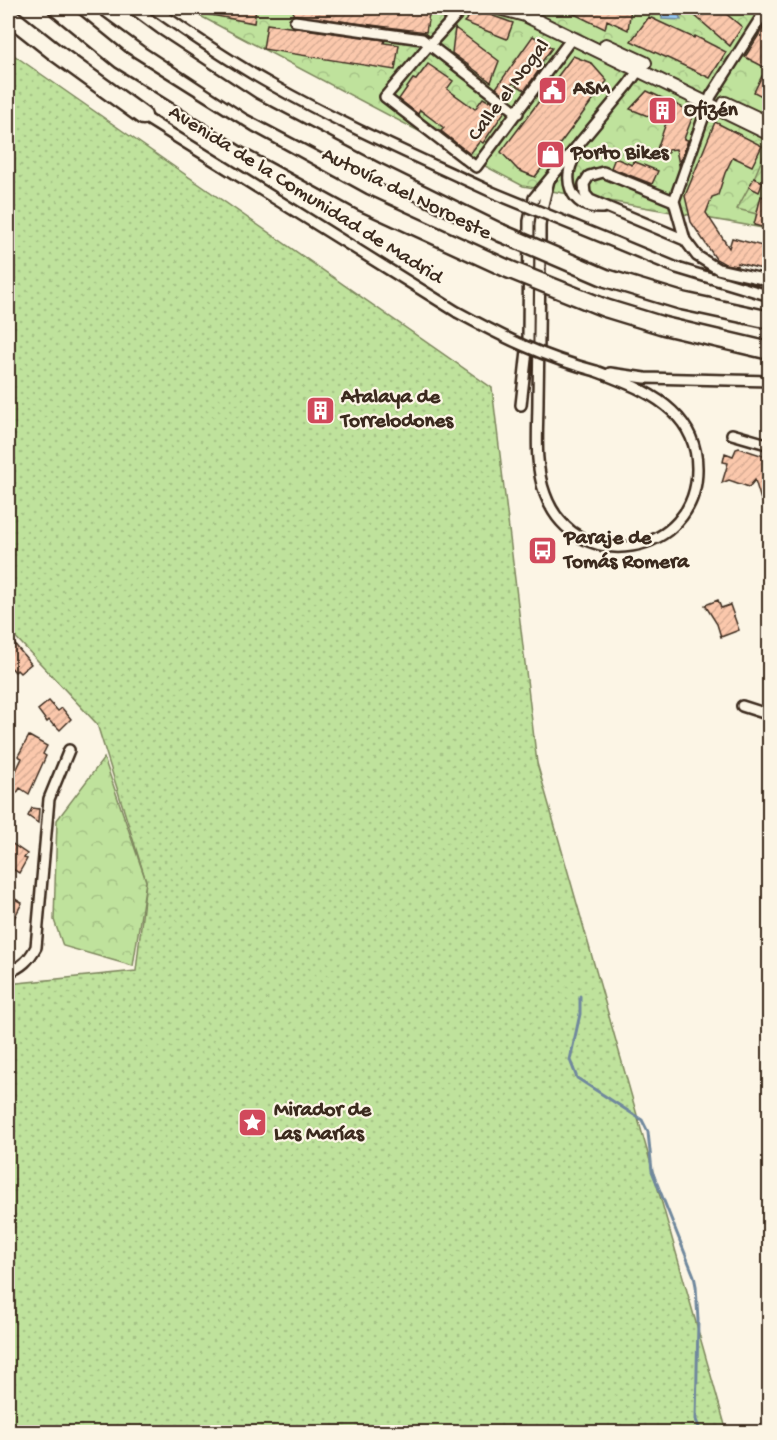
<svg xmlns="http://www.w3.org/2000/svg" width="777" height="1440" viewBox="0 0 777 1440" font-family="'Gochi Hand',sans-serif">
  <defs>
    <pattern id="grass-dots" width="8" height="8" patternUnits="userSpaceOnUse" patternTransform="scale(1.5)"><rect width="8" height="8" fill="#bfe29c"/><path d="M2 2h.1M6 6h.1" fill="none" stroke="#a5c286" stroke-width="1.8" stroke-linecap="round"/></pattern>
    <pattern id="forest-crowns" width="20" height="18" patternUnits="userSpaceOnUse" patternTransform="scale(1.5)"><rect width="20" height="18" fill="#bfe29c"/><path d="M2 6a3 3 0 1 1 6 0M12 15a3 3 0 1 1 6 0" fill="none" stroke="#a5c286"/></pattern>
    <pattern id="garden-furrows" width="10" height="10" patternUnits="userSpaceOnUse" patternTransform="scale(1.5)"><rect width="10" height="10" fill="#bfe29c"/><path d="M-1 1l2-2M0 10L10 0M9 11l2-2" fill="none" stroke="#a5c286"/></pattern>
    <pattern id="water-ripples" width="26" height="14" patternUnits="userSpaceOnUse" patternTransform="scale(1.5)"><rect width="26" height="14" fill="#94c6f1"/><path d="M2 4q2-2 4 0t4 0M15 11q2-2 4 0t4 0" fill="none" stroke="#80aace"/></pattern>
    <pattern id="building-hatch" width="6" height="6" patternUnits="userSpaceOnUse" patternTransform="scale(1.5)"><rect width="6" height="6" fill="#fbc8ac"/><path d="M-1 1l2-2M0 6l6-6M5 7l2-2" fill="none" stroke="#d8ac94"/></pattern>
  </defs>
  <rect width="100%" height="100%" fill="#fcf5e5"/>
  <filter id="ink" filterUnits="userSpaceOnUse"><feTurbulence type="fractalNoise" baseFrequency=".0167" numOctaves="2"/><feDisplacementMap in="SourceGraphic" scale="12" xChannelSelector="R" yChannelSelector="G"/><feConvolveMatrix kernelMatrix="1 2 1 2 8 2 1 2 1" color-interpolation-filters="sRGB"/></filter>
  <g filter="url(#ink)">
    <path fill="url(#grass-dots)" stroke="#7d865d" stroke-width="1.5" d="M8,51L492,388L537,763L727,1432H8V984L136,971L146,881L97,724L8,629Z"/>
    <path fill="url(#forest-crowns)" stroke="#7d865d" stroke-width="1.5" d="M185,8H769V229L523,186Z
      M104,758L146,881L133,966L63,946L54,920L57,820Z"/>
    <path fill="url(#garden-furrows)" stroke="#7d865d" stroke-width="1.5" d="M766,150L769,151V199L761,197L757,214L737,209L749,187L759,191L763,182L754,178Z"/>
    <path fill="url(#water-ripples)" stroke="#70889d" stroke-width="1.5" d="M670,11L679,15L681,20L662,19V13Z"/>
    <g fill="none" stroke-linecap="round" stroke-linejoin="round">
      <path stroke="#70889d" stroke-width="3" d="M580,996V1014L570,1060L577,1078L642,1120L648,1132L652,1171L694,1276L696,1286L698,1320L696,1420L701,1432"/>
    </g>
    <path fill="url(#building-hatch)" stroke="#3b2a1e" stroke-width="1.5" d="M195,8H256L254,23L195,12Z
      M294,8H430L426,32L293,15Z
      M562,8H631L628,30L607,20L605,29Z
      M686,8H719L742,27L730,46Z
      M476,10L513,23L507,39L464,22Z
      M649,17L694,38L695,36L726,52L710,78L631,41Z
      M770,17V58L764,67L745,57Z
      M267,24L385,40L384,43L399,45L395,70L263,49Z
      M455,28L499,61L491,82L452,53Z
      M533,36L552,48L541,63L538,69L539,70L525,90L513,83L503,93L496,88Z
      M573,56L591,63L607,81L535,177L518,170L501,152Z
      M428,64L453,81L447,89L475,109L483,98L488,101L489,99L505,111L483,143L480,141L470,154L441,131L444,128L420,110L418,114L399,99L413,79L416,80Z
      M762,76L770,80V100L754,92Z
      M647,91L694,113L684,139L688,140L679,165L676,149L668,150V153L657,149L666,123L630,109Z
      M715,122L762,146L752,166L733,157L725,173L718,195L712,197L706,213L729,248L732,238L770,248V271L738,263L737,266L725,264L716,259L691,222L685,196Z
      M615,158L632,165L633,161L658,171L652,184L611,168Z
      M754,178L763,182L759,192L749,187Z
      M761,196L770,199V229L754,225Z
      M739,448L770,458V474L761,500L755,480L749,487L729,480L722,483L728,463L723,462L725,453L733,456L736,449Z
      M718,600L721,608L730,605L739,630L721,637L717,624L705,605Z
      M8,636L31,664L20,673L17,670L15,672L8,664Z
      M49,701L58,711L62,708L71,719L60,730L54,724L53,725L49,720L47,722L38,710Z
      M29,736L47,746L43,754L46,756L29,794L20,788L17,793L8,788L22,758L18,756Z
      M32,808L39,809L38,823L28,816Z
      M8,841L27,854L24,858L27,859L19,873L8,866Z
      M8,895L22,903L8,930Z"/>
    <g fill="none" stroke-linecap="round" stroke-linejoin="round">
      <defs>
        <path id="street" d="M153,8C191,35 231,62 272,85C343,125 419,158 494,193
          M463,8L430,44L385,97L476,167L572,38
          M767,8L711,96L674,201L685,240L697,256L718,269L767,280
          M295,21L422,39L518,113
          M141,115L457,312
          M579,151C559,175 569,210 603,208
          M549,180L542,209L540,226C540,284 539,341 538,399C538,430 534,464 545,494C575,578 698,557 697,468C697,446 688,426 672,411C651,391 623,382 596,371
          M674,201L603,172L589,176L584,184L585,194L590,200L685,240
          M607,239L677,268L770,296
          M610,373L645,378L770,381
          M521,405L528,341L529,221L534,198L628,85L641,67
          M732,434L770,445
          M742,706L770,715
          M8,972C22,967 29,960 36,947L49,799L69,750"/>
        <path id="secondary" d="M499,8L525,15L572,38L770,134
          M606,45L645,63
          M725,103L770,124"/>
        <path id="highway" d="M57,8L121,60L247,139L362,202L508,269
          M107,8L152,41L251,106L377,172L501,233
          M8,15L56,53L143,116
          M606,278L682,301L770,320
          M605,308L664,326L770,351"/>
      </defs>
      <use href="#street" stroke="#3b2a1e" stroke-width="14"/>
      <use href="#secondary" stroke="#3b2a1e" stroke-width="16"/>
      <use href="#highway" stroke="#3b2a1e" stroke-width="21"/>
      <use href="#street" stroke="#fcf5e5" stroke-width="9"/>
      <use href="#secondary" stroke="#fcf5e5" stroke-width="12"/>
      <use href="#highway" stroke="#fcf5e5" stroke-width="16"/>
      <defs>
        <path id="street-bridge" d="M494,193L607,239
          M457,312C505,338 543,357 596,371"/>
        <path id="highway-bridge" d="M501,233L606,278
          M508,269L605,308"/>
      </defs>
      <use href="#street-bridge" stroke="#3b2a1e" stroke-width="14" stroke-linecap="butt"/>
      <use href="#highway-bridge" stroke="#3b2a1e" stroke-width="21" stroke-linecap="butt"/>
      <use href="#street-bridge" stroke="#fcf5e5" stroke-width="9"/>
      <use href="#highway-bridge" stroke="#fcf5e5" stroke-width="16"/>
    </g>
  </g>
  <defs>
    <symbol id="civic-square" viewBox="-11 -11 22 22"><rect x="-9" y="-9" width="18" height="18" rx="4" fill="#d1495b" stroke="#fcf5e5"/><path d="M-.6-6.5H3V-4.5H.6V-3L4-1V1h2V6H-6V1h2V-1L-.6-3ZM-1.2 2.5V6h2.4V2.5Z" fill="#fff"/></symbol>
    <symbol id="building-square" viewBox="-11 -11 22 22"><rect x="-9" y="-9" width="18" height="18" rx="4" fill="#d1495b" stroke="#fcf5e5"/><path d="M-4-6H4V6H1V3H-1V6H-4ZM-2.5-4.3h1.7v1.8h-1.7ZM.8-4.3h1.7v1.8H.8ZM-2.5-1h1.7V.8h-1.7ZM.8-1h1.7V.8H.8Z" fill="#fff"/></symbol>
    <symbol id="shop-square" viewBox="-11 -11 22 22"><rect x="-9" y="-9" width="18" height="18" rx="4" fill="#d1495b" stroke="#fcf5e5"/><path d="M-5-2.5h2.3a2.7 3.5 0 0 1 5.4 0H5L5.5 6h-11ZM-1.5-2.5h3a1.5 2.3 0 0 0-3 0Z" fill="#fff"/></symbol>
    <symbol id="bus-square" viewBox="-11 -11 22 22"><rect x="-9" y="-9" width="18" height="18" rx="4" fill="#d1495b" stroke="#fcf5e5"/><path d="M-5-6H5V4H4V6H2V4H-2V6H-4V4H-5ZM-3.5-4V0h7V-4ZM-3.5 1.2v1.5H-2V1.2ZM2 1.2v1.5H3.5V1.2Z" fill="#fff"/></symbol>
    <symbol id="sight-square" viewBox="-11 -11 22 22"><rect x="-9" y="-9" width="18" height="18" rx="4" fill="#d1495b" stroke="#fcf5e5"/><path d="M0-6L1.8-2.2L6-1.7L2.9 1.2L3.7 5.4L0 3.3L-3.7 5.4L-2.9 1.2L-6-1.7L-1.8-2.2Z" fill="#fff"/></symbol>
  </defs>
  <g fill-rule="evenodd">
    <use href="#civic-square" x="536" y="74" width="33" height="33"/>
    <use href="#building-square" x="646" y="94" width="33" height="33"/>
    <use href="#shop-square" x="534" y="138" width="33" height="33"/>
    <use href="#building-square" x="304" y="394" width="33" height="33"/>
    <use href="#bus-square" x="526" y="534" width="33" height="33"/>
    <use href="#sight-square" x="236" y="1106" width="33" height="33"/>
  </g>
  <g text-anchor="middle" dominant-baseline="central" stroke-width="4.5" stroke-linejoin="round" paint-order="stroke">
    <g font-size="21" font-weight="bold" fill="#3b2a1e" stroke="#fcf5e5" text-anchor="start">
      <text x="573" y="90">ASM</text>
      <text x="684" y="111">Ofizén</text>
      <text x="571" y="154">Porto Bikes</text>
      <text x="341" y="398">Atalaya de<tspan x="341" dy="24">Torrelodones</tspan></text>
      <text x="564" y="539">Paraje de<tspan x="564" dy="24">Tomás Romera</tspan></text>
      <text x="274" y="1111">Mirador de<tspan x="274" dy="24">Las Marías</tspan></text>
    </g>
    <g font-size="21" fill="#3b2a1e" stroke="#fcf5e5">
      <text transform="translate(510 91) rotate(-53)">Calle el Nogal</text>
      <text transform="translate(406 195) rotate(26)">Autovía del Noroeste</text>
      <text transform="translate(305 196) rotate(32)">Avenida de la Comunidad de Madrid</text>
    </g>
  </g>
  <rect width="777" height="1440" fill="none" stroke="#fcf5e5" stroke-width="30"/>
  <rect x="15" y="15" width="747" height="1410" fill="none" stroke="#3b2a1e" stroke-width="2" filter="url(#ink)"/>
</svg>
